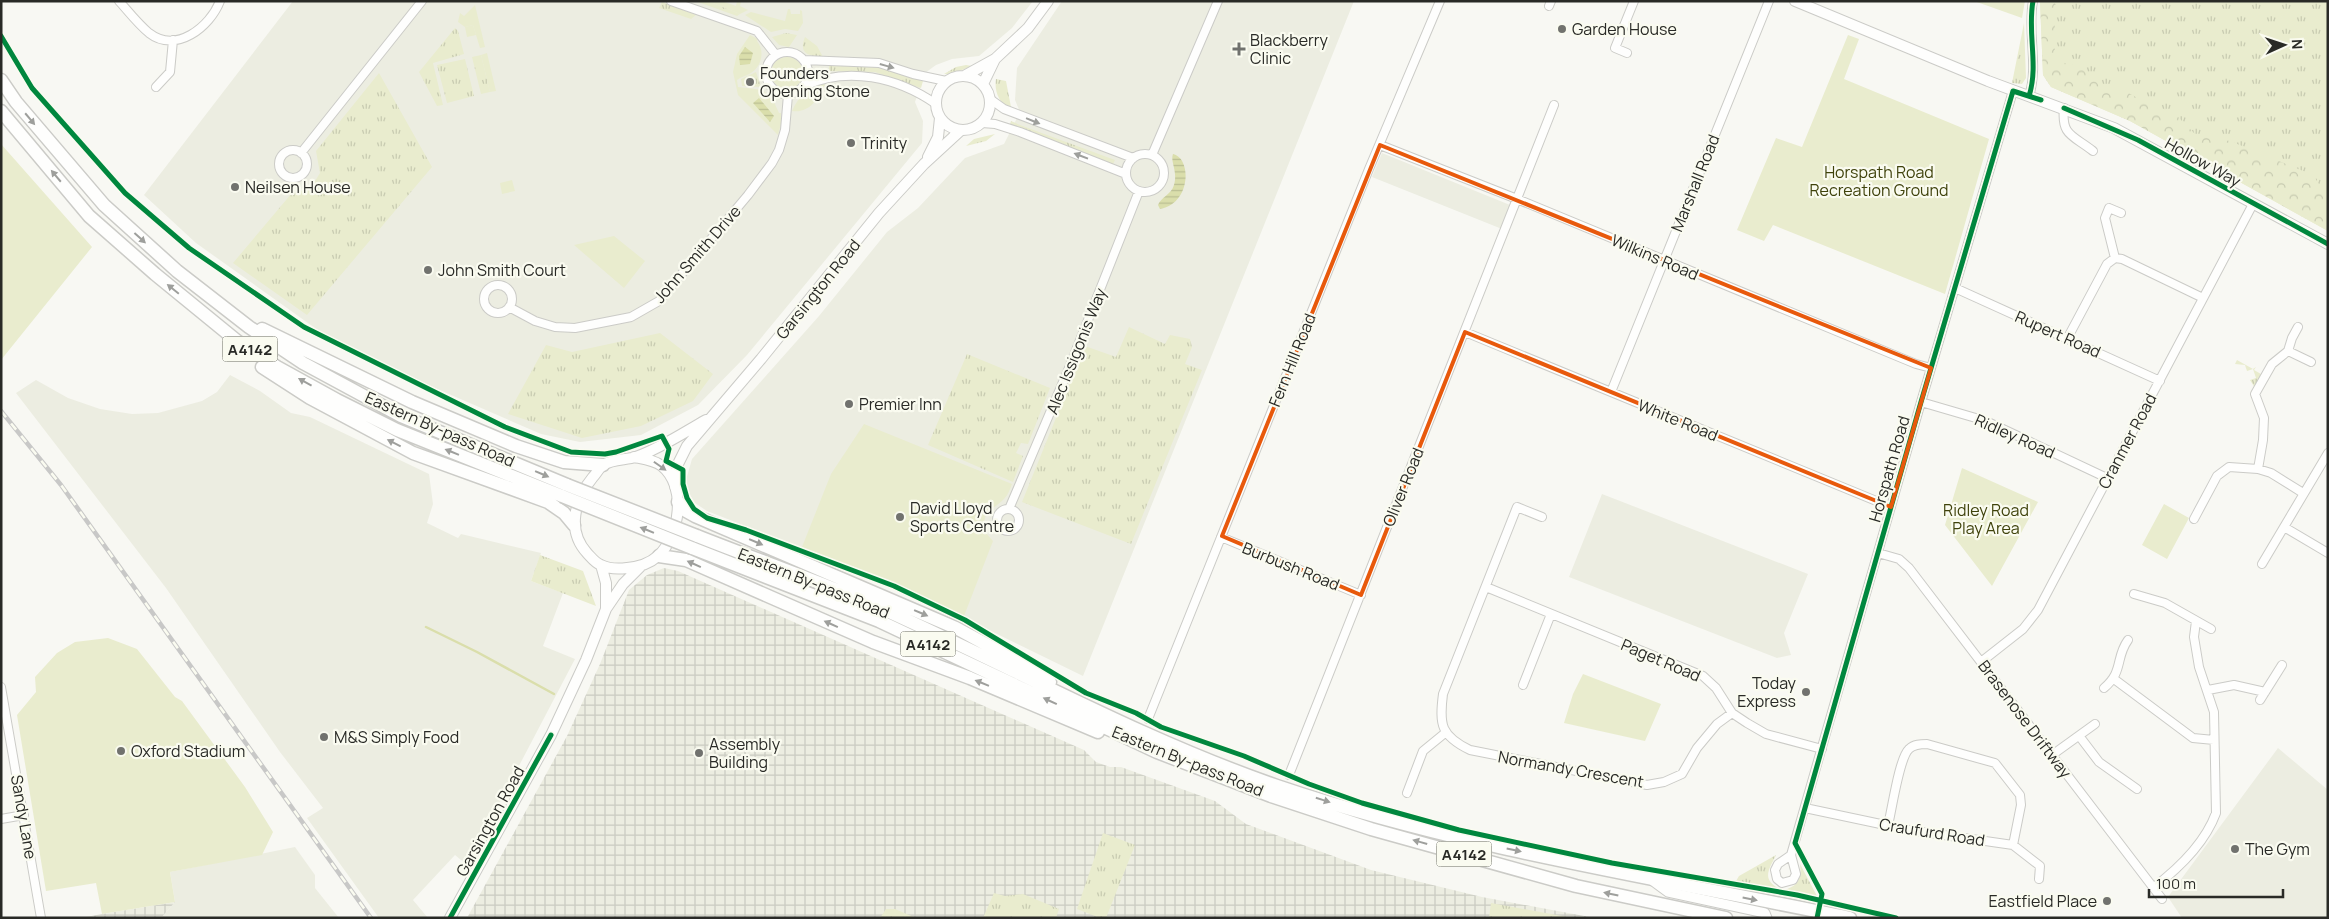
<svg xmlns="http://www.w3.org/2000/svg" width="2329" height="919" viewBox="0 0 2329 919" font-family="Manrope,sans-serif">
  <defs>
    <pattern id="industrial-grid" width="8" height="8" patternUnits="userSpaceOnUse" patternTransform="scale(1.25)"><rect width="8" height="8" fill="#ecede1"/><path d="M0 4h8M4 0v8" fill="none" stroke="#cacbc1"/></pattern>
    <pattern id="grass-tufts" width="24" height="20" patternUnits="userSpaceOnUse" patternTransform="scale(1.25)"><rect width="24" height="20" fill="#e9ecce"/><path d="M3 7l-1-3M5 7V3M7 7l1-3M15 17l-1-3M17 17v-4M19 17l1-3" fill="none" stroke="#c8cbb1"/></pattern>
    <pattern id="forest-crowns" width="20" height="18" patternUnits="userSpaceOnUse" patternTransform="scale(1.25)"><rect width="20" height="18" fill="#e9ecce"/><path d="M2 6a3 3 0 1 1 6 0M12 15a3 3 0 1 1 6 0" fill="none" stroke="#c8cbb1"/></pattern>
    <pattern id="water-rules" width="6" height="5" patternUnits="userSpaceOnUse" patternTransform="scale(1.25)"><rect width="6" height="5" fill="#dadeab"/><path d="M0 2.5h6" fill="none" stroke="#bbbf93"/></pattern>
  </defs>
  <rect width="100%" height="100%" fill="#f8f8f3"/>
  <path fill="#ecede1" d="M293,1L983,3L1033,1L1012,28L979,56L952,59L936,65L925,73L915,102L923,121L922,143L747,355L698,405L641,435L580,442L541,434L396,371L329,338L196,243L144,195Z
    M1062,1H1354L1083,676L899,586L707,511L695,503L690,495L686,480L692,459L819,316L887,232L918,208L965,158L1004,144L1020,112L1015,100L1017,68Z
    M1382,153L1510,205L1502,229L1372,177Z
    M230,375L260,391L291,413L310,417L429,474L433,504L427,523L458,538L461,534L541,553L531,581L563,593L543,646L575,659L467,865L455,855L413,900L428,918H379L307,818L323,808L280,752L166,588L16,393L36,380L68,398L100,409L132,414L158,413L202,401L217,392Z
    M1602,494L1808,574L1784,633L1791,655L1777,658L1569,577Z
    M2278,748L2328,790V918H2182L2168,897Z
    M295,847L315,875V888L339,918H161L175,902L170,872Z"/>
  <path fill="url(#industrial-grid)" d="M664,568L678,571L1084,750L1096,762L1110,767H1121L1215,801L1246,824L1371,870L1482,897L1595,918H467L567,736L600,664L629,590L647,575Z
    M175,902L161,918H81L102,914Z"/>
  <path fill="url(#grass-tufts)" d="M695,1H708L740,14L737,16Z
    M2040,1H2328V231L2130,121L2051,87L2043,75Z
    M662,2L696,15L691,19L659,8Z
    M2024,23L2026,78L2022,84L2012,83Z
    M473,25L476,35L467,37L465,27Z
    M455,28L458,31L464,54L433,63L443,105L437,106L419,72Z
    M786,33L797,35L789,47L779,45L772,37Z
    M805,37L817,46L823,57C809,56 798,54 805,37Z
    M481,55L490,92L481,94L472,57Z
    M465,59L474,96L447,103L437,65Z
    M860,65L880,68L923,81L921,88L875,72L829,71V66Z
    M966,65L972,66L952,74H944L956,67Z
    M756,72L761,87L742,86L741,79Z
    M379,73L432,167L307,315L233,263L292,193L310,189L320,173L316,151Z
    M996,79L1006,81L1011,107L1009,109C999,102 994,91 996,79Z
    M826,82C821,96 810,114 792,111C798,96 811,87 826,82Z
    M1011,121L1020,125L1115,160L1113,164L1010,124Z
    M995,134L986,141L966,146L974,139Z
    M1129,327L1165,344L1170,335L1190,339L1192,347L1185,364L1202,370L1131,544L1022,502L1085,346L1116,357Z
    M660,333L713,374L693,401L641,426L582,438L508,414L546,345L572,352Z
    M967,354L1050,388L1028,444L1021,443L1016,453L1023,456L1013,482L928,445Z
    M2237,360L2253,369L2256,367L2254,370L2261,374L2265,369L2255,388L2250,380L2256,378L2253,369L2247,371L2245,365L2235,364Z
    M540,555L583,571L596,606L531,581Z
    M1103,833L1135,845L1106,918H1100L1077,909Z
    M1803,850L1824,890H1822L1801,852Z
    M1776,855C1769,870 1760,880 1782,890L1736,881L1739,876Z
    M1800,864L1817,896L1783,890C1798,887 1802,878 1800,864Z
    M994,893L1005,896L1023,894L1059,909L1056,918H983Z
    M1491,903L1573,918H1489Z
    M886,909H895L916,918H880Z"/>
  <path fill="url(#forest-crowns)" d="M2040,1H2053L2056,5L2054,43L2056,61L2082,67L2104,89L2123,90L2154,107L2172,111L2197,136L2230,141L2313,175L2328,198V231L2130,121L2051,87L2043,75Z"/>
  <path fill="#e9ecce" d="M708,1H722L736,6L737,1H741L740,6L748,10L740,14Z
    M1974,1H2025L2022,18Z
    M475,5L485,47L480,48L473,25L465,27L458,22L460,13L464,16Z
    M788,9H790L791,14H800V10L802,11L803,23L798,31L785,29L771,32L745,15L751,12L785,21Z
    M750,35L758,39L757,41C765,51 762,66 751,73C746,76 741,77 737,80L738,87L763,90L774,102L779,113H781V124L778,135L738,95L733,72L737,54Z
    M1848,35L1859,39L1844,79L1989,139L1945,294L1773,225L1764,241L1737,230L1776,138L1802,147Z
    M487,53L496,91L490,92L481,55Z
    M771 73a16 16 0 1 1 32 0a16 16 0 1 1-32 0Z
    M1,144L92,247L1,360Z
    M512,180L515,191L502,194L500,183Z
    M614,236L645,261L624,288L574,245Z
    M864,424L1012,484C1010,489 1008,495 1004,499C991,512 982,509 985,532L993,541L964,616L802,547L831,474Z
    M1962,468L2038,502L1992,586L1945,525Z
    M2164,504L2189,518L2167,559L2142,545Z
    M108,638L137,649L175,697L182,701L245,787L273,832L262,855L170,872L175,902L102,914L96,883L46,891L17,715L36,692L35,677L57,653L75,642Z
    M1583,674L1661,704L1645,741L1564,723L1573,694Z"/>
  <path fill="url(#water-rules)" d="M745,47L753,53L750,64L740,65L739,56Z
    M759,98L774,116L770,122L753,103Z
    M1173,154C1192,158 1191,204 1160,209L1158,205C1161,197 1171,195 1174,185C1178,171 1170,162 1173,154Z"/>
  <g fill="none" stroke-linecap="round" stroke-linejoin="round">
    <path stroke="#dadeab" stroke-width="2.5" d="M426,627L477,652L554,694"/>
    <defs>
      <path id="minor" d="M119,1C128,11 138,24 149,33C176,54 210,27 220,1
        M671,1L757,31L776,55
        M1549,6L1551,1
        M766 73a21 21 0 1 1 42 0a21 21 0 1 1-42 0Z
        M1627,53L1615,48L1634,1
        M804,60L879,63L913,74L946,81
        M804,86C848,66 897,77 936,104
        M156,87L170,72L173,40
        M2029,96C2039,65 2027,33 2033,1
        M990,99L1004,109L1133,158
        M2064,108C2061,136 2073,135 2093,151
        M982,123L995,124L1020,132L1126,174
        M1380,145L1517,199L1916,364L1931,368
        M279 164a14 14 0 1 1 28 0a14 14 0 1 1-28 0Z
        M301,153L422,1
        M1126 173a19 19 0 1 1 38 0a19 19 0 1 1-38 0Z
        M1152,155L1218,1
        M2115,258L2105,218L2109,208L2121,213
        M484 299a14 14 0 1 1 28 0a14 14 0 1 1-28 0Z
        M1955,288L2160,381
        M509,307L535,321L555,327L575,328L631,317L659,301L748,195L772,163L779,150L785,130L788,95
        M1465,332L1891,507
        M2067,339L2107,264L2115,258L2122,259L2203,298
        M2288,351L2292,338L2298,327
        M1611,392L1769,1
        M1921,402L1986,421L2107,478
        M2258,469L2263,440L2264,418L2255,394L2272,364L2288,351L2311,362
        M1009,509L1069,368L1139,191
        M997 520a11 11 0 1 1 22 0a11 11 0 1 1-22 0Z
        M1542,517L1517,507L1443,694C1439,725 1441,736 1470,750L1647,785L1664,782L1682,774L1697,748L1717,724L1732,713
        M2194,519L2217,476L2229,467L2258,469L2271,473L2303,493
        M2284,527L2328,553
        M1221,537L1361,595
        M1878,553L1899,559L1909,568L2162,899
        M2262,564L2328,453
        M1486,587L1703,676L1716,688L1732,713L1747,723L1766,734L1822,749
        M2134,594L2165,603L2211,629
        M1981,662L2023,629L2038,610L2253,204
        M2114,679L2193,738L2214,740
        M1523,685L1551,614
        M1,687L41,918
        M2104,688C2124,671 2115,658 2128,640
        M2208,690L2234,685L2265,692
        M2260,700L2282,665
        M1148,719L1369,169L1440,1
        M2080,737L2099,762L2137,789
        M2052,755L2095,724
        M1289,775L1554,105
        M1407,793L1423,751L1445,733
        M1805,808L1909,830L2013,845L2040,866L2039,879
        M1,819L24,815
        M1888,825C1892,810 1899,758 1909,749C1914,744 1921,744 1927,744L1995,763L2020,795L2021,805L2013,845
        M1791,855L1778,864L1775,870L1777,879L1782,883L1793,880L1796,874L1791,855L1921,402L2013,91
        M2153,888C2178,869 2205,843 2216,813L2214,712L2199,667L2194,637L2196,621"/>
      <path id="tertiary" d="M1653,881L1668,892L1765,913L1767,918"/>
      <path id="secondary" d="M1795,1L1988,81L2114,128L2328,244
        M966,75L995,59L1028,28L1048,1
        M936 103a27 27 0 1 1 54 0a27 27 0 1 1-54 0Z
        M983,84L995,59
        M928,157L938,137L940,118
        M634,457C644,459 654,460 662,466C687,486 680,536 658,556C649,564 639,567 627,568C619,569 609,569 601,565C595,563 591,557 587,553C566,530 575,499 593,477C596,474 599,468 603,465C612,459 625,460 636,457C661,448 683,433 706,420
        M675,487L677,466L687,446L761,359L879,213L924,164L961,130
        M601,565L606,583V608
        M450,918L551,735L586,660L606,609L623,584L640,567"/>
      <path id="trunk" d="M1,80L16,102L104,205L177,271L249,327L303,363L401,416L567,485
        M1,111L89,216L155,274L237,341L277,367L337,400L397,430L562,496
        M262,329L412,402L516,446L564,462L603,465
        M262,367L310,398L413,453L548,502L564,513L574,525
        M678,502L686,511L695,516L956,628L1028,667L1050,682
        M697,536C760,561 824,583 885,610C1016,669 1141,739 1277,786C1463,849 1658,878 1850,918
        M692,548L879,621L1157,752L1271,796L1371,829L1576,886L1726,918
        M659,556L686,560L873,642L970,678L1098,732"/>
    </defs>
    <use href="#minor" stroke="#cbcbc7" stroke-width="10"/>
    <use href="#tertiary" stroke="#cbcbc7" stroke-width="11"/>
    <use href="#secondary" stroke="#cbcbc7" stroke-width="12"/>
    <use href="#trunk" stroke="#cbcbc7" stroke-width="15"/>
    <use href="#minor" stroke="#fefefd" stroke-width="8"/>
    <use href="#tertiary" stroke="#fefefd" stroke-width="9"/>
    <use href="#secondary" stroke="#fefefd" stroke-width="10"/>
    <use href="#trunk" stroke="#fefefd" stroke-width="12"/>
    <defs>
      <path id="rail" d="M1,411L61,485L371,918"/>
    </defs>
    <use href="#rail" stroke="#c8c8c7" stroke-width="4.5"/>
    <use href="#rail" stroke="#fafbf0" stroke-width="2.5" stroke-dasharray="8" stroke-linecap="butt"/>
    <defs>
      <path id="trunk-bridge" d="M567,485L697,536
        M562,496L692,548"/>
    </defs>
    <use href="#trunk-bridge" stroke="#cbcbc7" stroke-width="15" stroke-linecap="butt"/>
    <use href="#trunk-bridge" stroke="#fefefd" stroke-width="12"/>
    <defs>
      <path id="cycleway" d="M1,36L32,88L125,193L189,248L304,327L505,427L571,452L605,454L616,452L662,436L669,449L666,461L683,470V484L687,498L694,509L707,518L746,530L894,586L965,620L1086,693L1136,713L1161,727L1244,756L1309,784L1362,803L1459,830L1612,863L1797,895L1896,918
        M2029,96C2039,65 2027,33 2033,1
        M2064,108L2138,140L2328,244
        M450,918L551,735
        M1817,918L1822,894L1795,843L1921,402L2013,91L2041,100"/>
    </defs>
    <use href="#cycleway" stroke="#fafbf0" stroke-width="8"/>
    <use href="#cycleway" stroke="#00873e" stroke-width="5"/>
  </g>
  <defs><path id="oneway-solid" d="M-6-.8H1V-3.2L6.5 0L1 3.2V.8H-6Z" transform="scale(1.25)"/></defs>
  <g fill="#9e9f9c">
    <use href="#oneway-solid" transform="translate(887 66) rotate(16)"/>
    <use href="#oneway-solid" transform="translate(30 119) rotate(50)"/>
    <use href="#oneway-solid" transform="translate(1033 121) rotate(22)"/>
    <use href="#oneway-solid" transform="translate(1081 156) rotate(-159)"/>
    <use href="#oneway-solid" transform="translate(56 176) rotate(-130)"/>
    <use href="#oneway-solid" transform="translate(140 238) rotate(42)"/>
    <use href="#oneway-solid" transform="translate(173 289) rotate(-141)"/>
    <use href="#oneway-solid" transform="translate(305 382) rotate(-151)"/>
    <use href="#oneway-solid" transform="translate(394 443) rotate(-153)"/>
    <use href="#oneway-solid" transform="translate(452 452) rotate(-158)"/>
    <use href="#oneway-solid" transform="translate(660 466) rotate(35)"/>
    <use href="#oneway-solid" transform="translate(542 474) rotate(23)"/>
    <use href="#oneway-solid" transform="translate(647 530) rotate(-158)"/>
    <use href="#oneway-solid" transform="translate(756 542) rotate(23)"/>
    <use href="#oneway-solid" transform="translate(694 564) rotate(-156)"/>
    <use href="#oneway-solid" transform="translate(921 613) rotate(23)"/>
    <use href="#oneway-solid" transform="translate(831 624) rotate(-156)"/>
    <use href="#oneway-solid" transform="translate(982 683) rotate(-158)"/>
    <use href="#oneway-solid" transform="translate(1050 701) rotate(-155)"/>
    <use href="#oneway-solid" transform="translate(1323 800) rotate(17)"/>
    <use href="#oneway-solid" transform="translate(1420 842) rotate(-164)"/>
    <use href="#oneway-solid" transform="translate(1514 850) rotate(12)"/>
    <use href="#oneway-solid" transform="translate(1611 894) rotate(-168)"/>
    <use href="#oneway-solid" transform="translate(1750 899) rotate(11)"/>
  </g>
  <path fill="none" stroke="#e8590c" stroke-width="4" stroke-linejoin="round" d="M1380,145L1931,368L1891,507L1465,332L1361,595L1222,536Z"/>
  <g fill="#71726e" stroke="#fafbf0" stroke-width="2">
    <circle cx="1562" cy="29" r="5"/>
    <path d="M1236.5 41.5h5v5h5v5h-5v5h-5v-5h-5v-5h5z"/>
    <circle cx="750" cy="82" r="5"/>
    <circle cx="851" cy="143" r="5"/>
    <circle cx="235" cy="187" r="5"/>
    <circle cx="428" cy="270" r="5"/>
    <circle cx="849" cy="404" r="5"/>
    <circle cx="900" cy="517" r="5"/>
    <circle cx="1806" cy="692" r="5"/>
    <circle cx="324" cy="737" r="5"/>
    <circle cx="121" cy="751" r="5"/>
    <circle cx="699" cy="753" r="5"/>
    <circle cx="2235" cy="849" r="5"/>
    <circle cx="2107" cy="901" r="5"/>
  </g>
  <g text-anchor="middle" dominant-baseline="central" stroke-width="4.5" stroke-linejoin="round" paint-order="stroke">
    <g fill="#fafbf0" stroke="#686963" stroke-width="1">
      <rect x="222.5" y="336.5" width="55" height="25" rx="4"/>
      <rect x="900.5" y="631.5" width="55" height="25" rx="4"/>
      <rect x="1436.5" y="841.5" width="55" height="25" rx="4"/>
    </g>
    <g font-size="15" font-weight="bold" fill="#292a26">
      <text x="250" y="349">A4142</text>
      <text x="928" y="644">A4142</text>
      <text x="1464" y="854">A4142</text>
    </g>
    <g font-size="16" fill="#292a26" stroke="#fafbf0" text-anchor="start">
      <text x="1572" y="29">Garden House</text>
      <text x="1250" y="40">Blackberry<tspan x="1250" dy="18">Clinic</tspan></text>
      <text x="760" y="73">Founders<tspan x="760" dy="18">Opening Stone</tspan></text>
      <text x="861" y="143">Trinity</text>
      <text x="245" y="187">Neilsen House</text>
      <text x="438" y="270">John Smith Court</text>
      <text x="859" y="404">Premier Inn</text>
      <text x="910" y="508">David Lloyd<tspan x="910" dy="18">Sports Centre</tspan></text>
      <text x="1796" y="683" text-anchor="end">Today<tspan x="1796" dy="18">Express</tspan></text>
      <text x="334" y="737">M&amp;S Simply Food</text>
      <text x="709" y="744">Assembly<tspan x="709" dy="18">Building</tspan></text>
      <text x="131" y="751">Oxford Stadium</text>
      <text x="2245" y="849">The Gym</text>
      <text x="2097" y="901" text-anchor="end">Eastfield Place</text>
    </g>
    <g font-size="16" fill="#292a26" stroke="#fafbf0">
      <text transform="translate(2203 162) rotate(29)">Hollow Way</text>
      <text transform="translate(1695 183) rotate(-68)">Marshall Road</text>
      <text transform="translate(697 254) rotate(-49)">John Smith Drive</text>
      <text transform="translate(1655 257) rotate(23)">Wilkins Road</text>
      <text transform="translate(818 289) rotate(-51)">Garsington Road</text>
      <text transform="translate(2058 334) rotate(24)">Rupert Road</text>
      <text transform="translate(1076 351) rotate(-68)">Alec Issigonis Way</text>
      <text transform="translate(1292 360) rotate(-68)">Fern Hill Road</text>
      <text transform="translate(1678 420) rotate(22)">White Road</text>
      <text transform="translate(440 429) rotate(24)">Eastern By-pass Road</text>
      <text transform="translate(2015 436) rotate(24)">Ridley Road</text>
      <text transform="translate(2127 441) rotate(-62)">Cranmer Road</text>
      <text transform="translate(1889 469) rotate(-74)">Horspath Road</text>
      <text transform="translate(1403 487) rotate(-68)">Oliver Road</text>
      <text transform="translate(1291 566) rotate(22)">Burbush Road</text>
      <text transform="translate(814 583) rotate(22)">Eastern By-pass Road</text>
      <text transform="translate(1661 660) rotate(23)">Paget Road</text>
      <text transform="translate(2025 719) rotate(53)">Brasenose Driftway</text>
      <text transform="translate(1188 761) rotate(22)">Eastern By-pass Road</text>
      <text transform="translate(1571 769) rotate(10)">Normandy Crescent</text>
      <text transform="translate(24 817) rotate(80)">Sandy Lane</text>
      <text transform="translate(490 821) rotate(-61)">Garsington Road</text>
      <text transform="translate(1932 832) rotate(9)">Craufurd Road</text>
    </g>
    <g font-size="16" fill="#3f420b" stroke="#fafbf0">
      <text x="1879" y="172">Horspath Road<tspan x="1879" dy="18">Recreation Ground</tspan></text>
      <text x="1986" y="510">Ridley Road<tspan x="1986" dy="18">Play Area</tspan></text>
    </g>
  </g>
  <rect width="2329" height="919" fill="none" stroke="#292a26" stroke-width="5"/>
  <g transform="translate(2284 45) rotate(87)" stroke="#fafbf0" stroke-width="4" paint-order="stroke">
  <path d="M0-4L9 19L0 12L-9 19Z" fill="#292a26"/>
  <text y="-8" font-size="14" font-weight="bold" text-anchor="middle" fill="#292a26">N</text>
  </g>
  <path d="M2149 889v8h134v-8" fill="none" stroke="#292a26" stroke-width="2.5"/>
  <text x="2156" y="889" font-size="15" fill="#292a26" stroke="#fafbf0" stroke-width="4" paint-order="stroke">100 m</text>
</svg>
